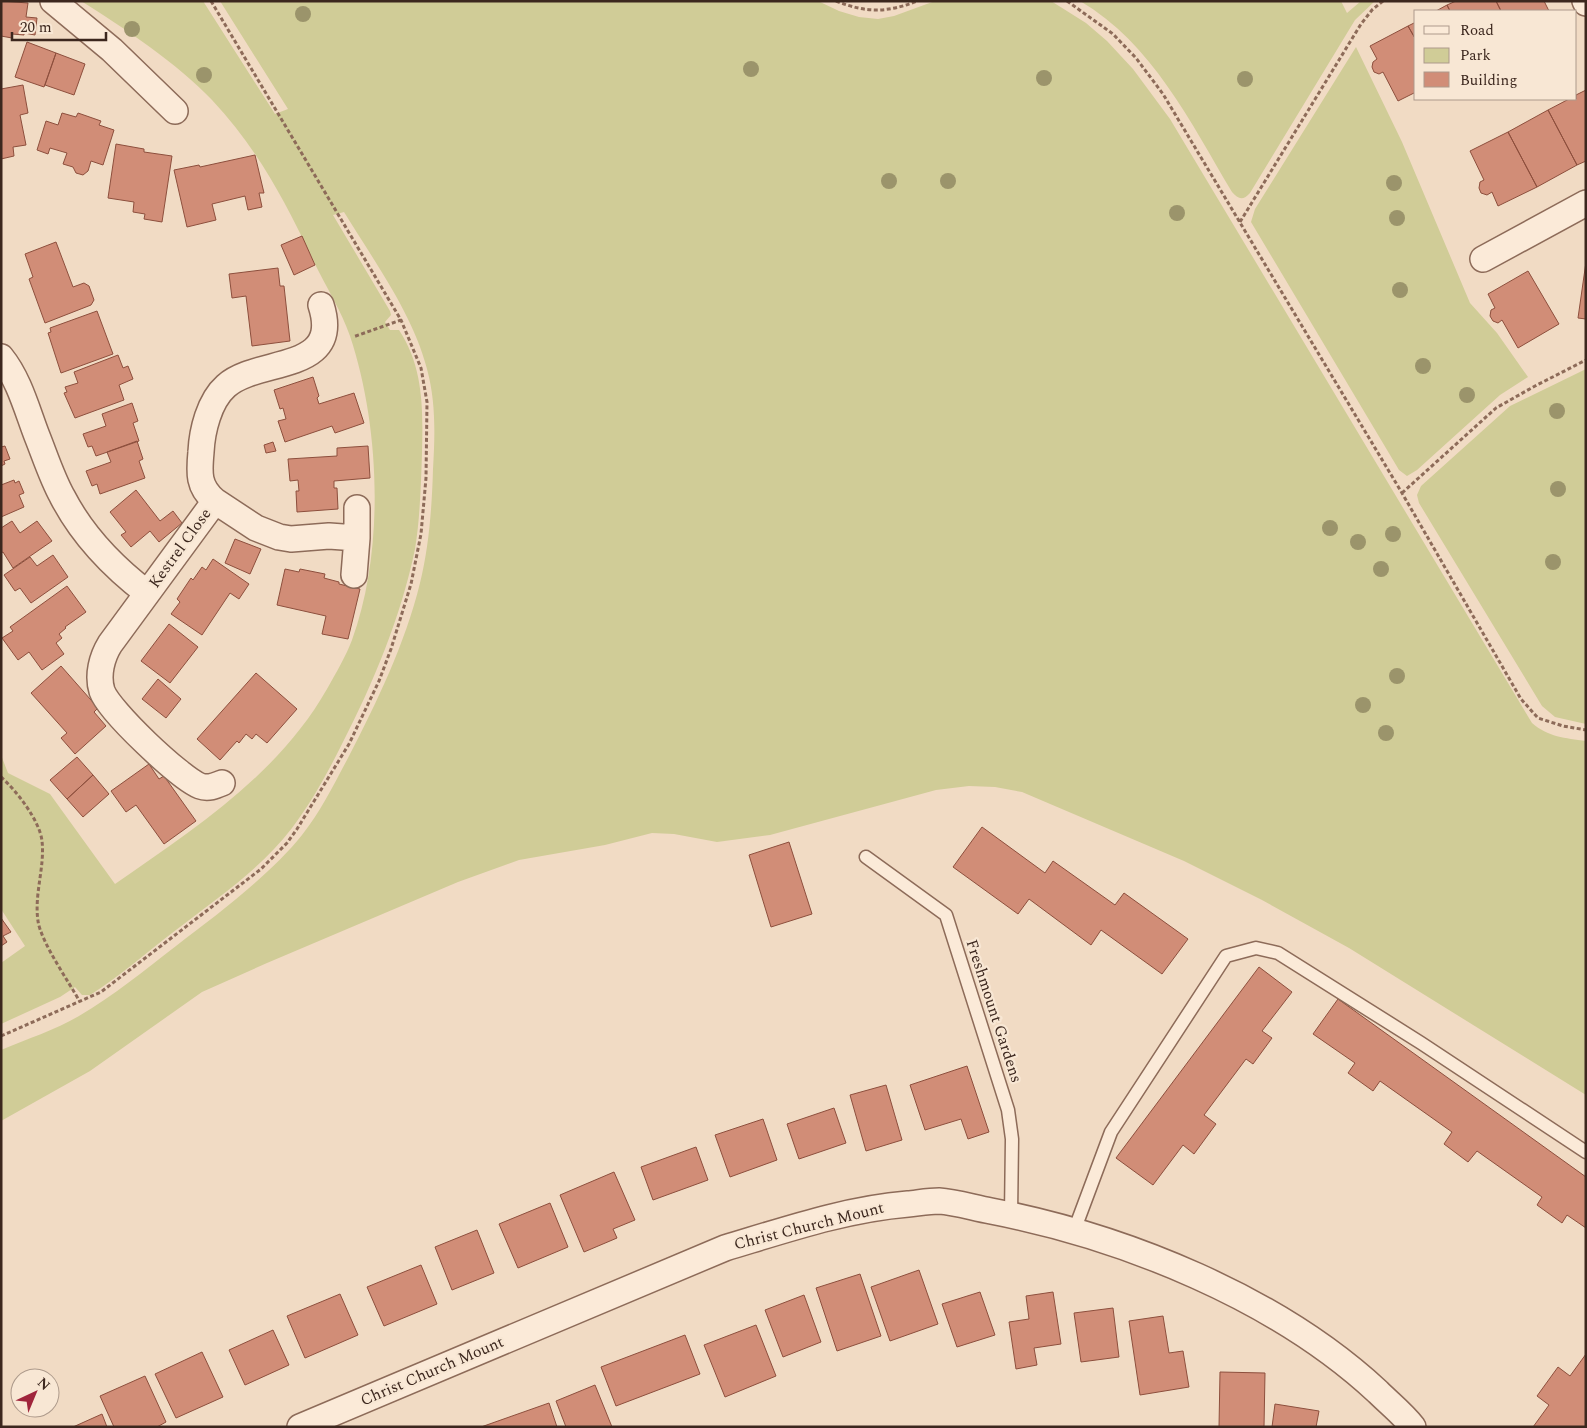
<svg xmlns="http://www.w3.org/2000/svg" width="1587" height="1428" viewBox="0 0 1587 1428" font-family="Spectral,serif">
  <rect width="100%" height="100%" fill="#f1dbc4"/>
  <path fill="#d0cc97" d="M81,1H203L275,114L288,109L220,1H818L839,11L859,17L878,19L894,16L935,1H1051L1086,23L1107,41L1133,69L1170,119L1532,723C1548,737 1565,738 1586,741V1095L1349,948L1262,900L1184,861L1022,792L995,787L969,786L936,790L770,835L717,842L674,834L652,833L605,845L519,860L458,882L267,963L202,992L90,1071L1,1121V1050C27,1039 55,1030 79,1016C113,996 145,970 176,946C218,914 270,875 302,835C321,811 334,784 348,758C377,702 405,644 420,583C429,547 432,506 433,469C435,435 436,402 427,369C413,314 374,261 344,212L333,215L390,311L391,315L385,322L390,330H399C424,368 423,410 422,453C421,485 420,518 415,549C401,617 373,684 341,746C327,774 311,803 292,828C261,869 216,899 176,930C147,952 120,976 90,995H82L75,987L60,997L1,1024V963L25,946L1,909V755L8,773L50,794L115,884C194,829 278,775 327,689C336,673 346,656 352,640C385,550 380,426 350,336C341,310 326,287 314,262C286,203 258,149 212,100C178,64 123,27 81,1Z
    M1080,1H1341L1347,13L1361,1H1375L1355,20L1250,193C1243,201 1238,199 1232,192C1191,123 1152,43 1080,1Z
    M1356,47L1402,142L1470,303L1497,333L1528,377L1500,395L1417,470L1407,476L1399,470L1251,222L1255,209Z
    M1586,369V724L1555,717L1542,706L1419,503L1417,495L1421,486L1510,406Z"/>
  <path fill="#d18d77" stroke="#8d4f3d" d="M1,1L28,3L26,17L37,18L35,35L24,33V35L12,34V38L1,36Z
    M1456,1H1496L1501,11H1450L1447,5Z
    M1496,1H1544L1549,11H1501Z
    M1447,5L1450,11H1436Z
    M1416,22V40L1408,26Z
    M1408,26L1416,40V92L1398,101L1383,72L1379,74L1374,72L1372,67L1373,62L1377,59L1370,46Z
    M27,42L56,53L44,87L15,77Z
    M56,53L85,64L74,95L45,85Z
    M23,85L28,113L20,115L26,145L13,147L14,156L1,159V89Z
    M1586,90V161L1577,165L1548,110L1569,99H1576V95Z
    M1548,110L1577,165L1537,187L1508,132Z
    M62,113L76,117L78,113L101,121L99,125L114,130L103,165L91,161L88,171L83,175L76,173L73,167L63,164L67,153L50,148L48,154L37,150L46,121L58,125Z
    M1508,132L1537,187L1498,206L1492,192L1487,195L1481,193L1479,188L1480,182L1484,180L1470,151Z
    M116,144L144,149V152L172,156L162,222L144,219L145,214L133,212L134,202L108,198Z
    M255,155L264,193H259L262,207L248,210L245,196L212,204L216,220L187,227L174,170L199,165L200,167Z
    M302,236L315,265L294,275L281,245Z
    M56,242L73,287L84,283L89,286L94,300L91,305L45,323L29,279L33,277L25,254Z
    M1586,262V319L1578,318Z
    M278,268L280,286H284L290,341L252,346L246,296L232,298L229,274Z
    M1528,271L1559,324L1518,348L1502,320L1498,323L1493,321L1490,316L1491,310L1495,308L1488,294Z
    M97,311L113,354L61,373L48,333L51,332L50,328Z
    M118,355L123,368L128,366L133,379L119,385L124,400L75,418L64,393L67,392L65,387L78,383L74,372Z
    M313,377L319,396L317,398L319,404L354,393L364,423L335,433L332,426L285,442L278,421L286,419L283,408L280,409L274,390Z
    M132,403L138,421L133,423L139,441L96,456L92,446L88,447L83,434L106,426L102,414Z
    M137,441L143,459L139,461L145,478L100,494L97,484L92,486L86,471L111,462L107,452Z
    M273,442L276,451L266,453L264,445Z
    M5,446L10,459L4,461L5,464L1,466V447Z
    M368,446L370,478L334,481V488H337L338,509L297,512L296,491H299L298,480L290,481L288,459L337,456V448Z
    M14,480L15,483L19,481L24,493L19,495L24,507L1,517V485Z
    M136,490L160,521L173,511L182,523L159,542L150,531L131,547L121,535L126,532L110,512Z
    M12,521L20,533L37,521L52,541L13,568L3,552L1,553V528Z
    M235,539L261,549L250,574L225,563Z
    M53,555L68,577L31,603L20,588L15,591L4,575L30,557L37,566Z
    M213,559L249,584L239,599L230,593L202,635L171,614L180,602L177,599L191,578L193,580L202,567L206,570Z
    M285,569L299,572L300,569L325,574L324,578L339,582V584L360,589L348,639L322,634L326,616L277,605Z
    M67,586L86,612L65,627L66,628L59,634L62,638L56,643L64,654L42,670L29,652L18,660L2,638L13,631L10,627Z
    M169,624L198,647L170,683L141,661Z
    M61,666L98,708L94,712L106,726L75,754L61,738L67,733L31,693Z
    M256,673L297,709L267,743L256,734L252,739L246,734L239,743L237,741L220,760L197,739Z
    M158,679L181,699L166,718L142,699Z
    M77,757L93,775L67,799L50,780Z
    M149,764L159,779L164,776L196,821L164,844L136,805L126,812L111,791Z
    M93,775L109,794L83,817L67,799Z
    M982,827L1045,873L1053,861L1115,905L1124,893L1188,939L1162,974L1101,930L1091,945L1029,899L1018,914L953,867Z
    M789,842L812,914L771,927L749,855Z
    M1,918L11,932L3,936L7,942L1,946Z
    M1259,967L1292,992L1262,1031L1272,1038L1253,1064L1246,1059L1204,1115L1216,1124L1194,1154L1183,1145L1153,1185L1116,1158Z
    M1338,999L1586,1177V1228L1567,1215L1562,1223L1537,1205L1542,1197L1477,1151L1468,1162L1444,1144L1452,1132L1380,1081L1373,1091L1348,1073L1355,1063L1313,1034Z
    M967,1066L989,1132L968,1139L961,1119L925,1130L910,1085Z
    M886,1085L902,1140L866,1151L850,1095Z
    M834,1108L846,1143L799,1159L787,1124Z
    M763,1119L777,1160L730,1177L715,1135Z
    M696,1147L708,1180L653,1200L641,1167Z
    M614,1172L635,1220L613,1229L617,1238L584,1252L560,1195Z
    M550,1203L568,1247L518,1268L499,1224Z
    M477,1230L494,1273L452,1290L435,1247Z
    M421,1265L437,1304L384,1326L367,1287Z
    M919,1270L938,1324L890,1341L871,1287Z
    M860,1274L881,1336L837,1351L816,1288Z
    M980,1292L995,1335L957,1347L942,1304Z
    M1053,1292L1061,1344L1034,1348L1037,1365L1016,1369L1009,1322L1029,1319L1026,1296Z
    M340,1294L358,1335L305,1358L287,1316Z
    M804,1295L821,1342L783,1357L765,1310Z
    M1113,1308L1119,1357L1081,1362L1074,1313Z
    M1163,1316L1169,1353L1183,1351L1189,1387L1140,1395L1129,1321Z
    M756,1325L776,1376L725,1397L704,1345Z
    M273,1330L289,1365L245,1385L229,1350Z
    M685,1335L700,1374L616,1406L601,1367Z
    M202,1352L223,1397L176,1418L155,1374Z
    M1586,1354V1427H1533L1549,1405L1537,1396L1558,1367L1570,1376Z
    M1220,1372L1265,1373L1264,1427H1219Z
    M145,1376L166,1422L157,1427H114L100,1396Z
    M595,1385L612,1427H566L556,1401Z
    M549,1403L557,1427H481Z
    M1275,1404L1319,1411L1316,1427H1272Z
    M102,1414L107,1427H73Z"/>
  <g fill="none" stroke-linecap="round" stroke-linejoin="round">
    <defs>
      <path id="lane" d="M866,857L946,915L1008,1110L1012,1139L1011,1215
        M1074,1231L1111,1132L1226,956L1256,948L1278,953L1421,1043L1586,1152"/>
      <path id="street" d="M53,1L112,50L175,111
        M1585,1L1586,3
        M1483,259L1586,203
        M1,357C19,379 27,410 37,436C45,456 52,478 62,496C82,535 113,567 147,593
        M215,501C198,487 199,473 201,452C202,431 209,401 226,386C258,357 343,374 321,305
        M357,508V538
        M222,783C215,786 208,789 200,786C180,778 109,711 102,691C97,675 102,657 110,644L215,501L256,528L279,537L291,539L329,536L357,538L354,575
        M300,1427L725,1248C785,1230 846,1209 908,1204C918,1203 929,1201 939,1201C956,1202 974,1208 991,1211C1125,1237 1277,1298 1378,1392C1389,1403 1403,1414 1413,1427"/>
    </defs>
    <use href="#lane" stroke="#8d6b59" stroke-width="15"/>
    <use href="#street" stroke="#8d6b59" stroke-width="28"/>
    <path stroke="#8d6b59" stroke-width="3" stroke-dasharray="4 2.5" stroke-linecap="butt" d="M211,1L401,320L353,337
      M836,1C866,13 887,13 917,1
      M1067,1L1113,34L1136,58L1163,94L1402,493L1521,699L1538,718L1563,726L1586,730
      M1240,222L1361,24L1372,10L1383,1
      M1402,493L1496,408L1535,386L1586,360
      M1,777C16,790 40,821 42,841C45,867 34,894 38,921C41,942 69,982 80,1002
      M1,1036L101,992L261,869L287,843L297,829L349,744L379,681L391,649L411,584L421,534L426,478L427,402L421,368L401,320"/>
    <use href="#lane" stroke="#fbead8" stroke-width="12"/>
    <use href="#street" stroke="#fbead8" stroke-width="25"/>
  </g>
  <g fill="#9b946b">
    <circle cx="303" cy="14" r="8"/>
    <circle cx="132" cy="29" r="8"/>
    <circle cx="751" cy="69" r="8"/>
    <circle cx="204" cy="75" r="8"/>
    <circle cx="1044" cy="78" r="8"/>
    <circle cx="1245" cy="79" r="8"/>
    <circle cx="889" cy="181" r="8"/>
    <circle cx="948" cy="181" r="8"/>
    <circle cx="1394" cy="183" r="8"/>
    <circle cx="1177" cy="213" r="8"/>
    <circle cx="1397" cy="218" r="8"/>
    <circle cx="1400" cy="290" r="8"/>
    <circle cx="1423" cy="366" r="8"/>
    <circle cx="1467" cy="395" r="8"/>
    <circle cx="1557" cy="411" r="8"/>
    <circle cx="1558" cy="489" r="8"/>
    <circle cx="1330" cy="528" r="8"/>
    <circle cx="1393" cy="534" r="8"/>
    <circle cx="1358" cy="542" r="8"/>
    <circle cx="1553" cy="562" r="8"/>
    <circle cx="1381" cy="569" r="8"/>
    <circle cx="1397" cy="676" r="8"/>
    <circle cx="1363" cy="705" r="8"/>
    <circle cx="1386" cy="733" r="8"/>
  </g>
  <g text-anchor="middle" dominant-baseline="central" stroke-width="4.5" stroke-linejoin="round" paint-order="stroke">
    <g font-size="16" fill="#3c271e" stroke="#f8e7d4">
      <text transform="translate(180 548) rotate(-54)">Kestrel Close</text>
      <text transform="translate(994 1011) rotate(72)">Freshmount Gardens</text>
      <text transform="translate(809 1226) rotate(-14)">Christ Church Mount</text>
      <text transform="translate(432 1371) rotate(-23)">Christ Church Mount</text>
    </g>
  </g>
  <rect width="1587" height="1428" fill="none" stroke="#3c271e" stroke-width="5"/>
  <rect x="1414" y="10" width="162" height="90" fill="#f8e7d4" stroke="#ad9a8b"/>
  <rect x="1424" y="26" width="25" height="8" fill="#fbead8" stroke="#ad9a8b"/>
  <text x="1460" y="35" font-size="15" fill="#3c271e">Road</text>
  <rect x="1424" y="48" width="25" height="15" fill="#d0cc97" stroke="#ad9a8b"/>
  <text x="1460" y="60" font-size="15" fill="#3c271e">Park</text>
  <rect x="1424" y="72" width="25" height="15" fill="#d18d77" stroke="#ad9a8b"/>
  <text x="1460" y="85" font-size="15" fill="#3c271e">Building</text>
  <g transform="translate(35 1393) rotate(44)"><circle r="24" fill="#f8e7d4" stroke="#ad9a8b"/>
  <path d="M0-4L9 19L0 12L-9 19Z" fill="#a0253c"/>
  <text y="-8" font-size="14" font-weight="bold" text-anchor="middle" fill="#3c271e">N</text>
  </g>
  <path d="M12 32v8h94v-8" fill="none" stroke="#3c271e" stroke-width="2.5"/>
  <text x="20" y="32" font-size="15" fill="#3c271e" stroke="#f8e7d4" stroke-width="4" paint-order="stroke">20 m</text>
</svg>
